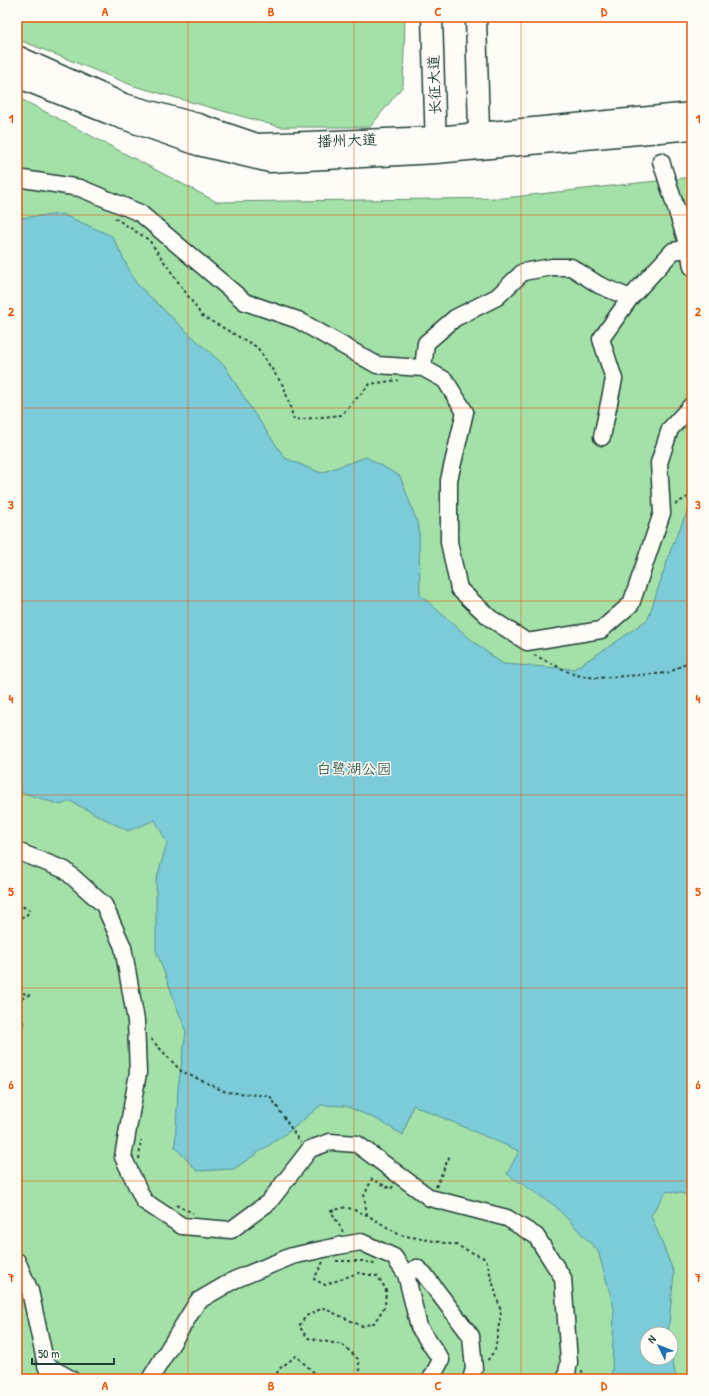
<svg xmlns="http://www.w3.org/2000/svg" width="709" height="1396" viewBox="0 0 709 1396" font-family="'Patrick Hand','LXGW WenKai TC',sans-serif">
  <rect width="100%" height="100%" fill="#fdfcf7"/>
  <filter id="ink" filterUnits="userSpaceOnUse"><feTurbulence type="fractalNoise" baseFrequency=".025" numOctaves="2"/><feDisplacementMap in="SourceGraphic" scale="8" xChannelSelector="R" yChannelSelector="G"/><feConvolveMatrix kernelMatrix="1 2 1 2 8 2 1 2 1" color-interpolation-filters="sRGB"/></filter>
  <g filter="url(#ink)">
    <path fill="#a4e1a8" stroke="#628f6e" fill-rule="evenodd" d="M17,17H405L403,86L370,127H280L134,86L17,39Z
      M17,97L217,202L504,198L692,177V1379H17ZM647,1334H671V1358H647Z"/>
    <path fill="#7ccbd8" stroke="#579296" d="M62,214L112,236L136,283L185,330L225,366L250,407L285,458L321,473L366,457L400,476L419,527L420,595L474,642L503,664L574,669L616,642L648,619L672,546L687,512L692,509V1203L685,1194L667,1191L651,1215L674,1273L668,1334H647V1358H671V1352L676,1379H611L612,1370L614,1308L598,1251L554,1205L507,1174L519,1151L413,1105L403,1135L378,1120L346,1106L321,1105L290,1131L234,1169L197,1171L175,1147L178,1088L186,1032L156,950V881L167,843L155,820L128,831L70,801L61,805L17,791V218Z"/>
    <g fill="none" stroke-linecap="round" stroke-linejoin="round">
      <defs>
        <path id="minor" d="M661,161L689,249L692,267
          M17,178L80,188L140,213L245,302L298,320L377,365L423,368L445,380L465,412L449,480V542L459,589L490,618L527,642L601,630L631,604L662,513L659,463L670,429L692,405
          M630,298L673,251L692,248
          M423,368L426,343L455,318L497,297L523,272L552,267H571L599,285L630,298L601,339L614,379L602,437
          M17,851L65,870L104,905L123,947L136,1021L138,1073L123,1157L144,1201L182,1226L231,1230L269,1202L310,1149L330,1142L357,1144L430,1198L507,1218L536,1236L563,1278L569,1362L566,1379
          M17,1261L30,1291L46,1365L51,1379
          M406,1274L417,1268L424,1274L471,1336L474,1369L471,1379
          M46,1365L71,1379
          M150,1379L198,1301L234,1280L292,1256L338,1246L361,1242L394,1257L406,1274L419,1327L441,1360L431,1379"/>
        <path id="major" d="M432,17L436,149
          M476,17L479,132L481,144
          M17,56L124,104L198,124L257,144L436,137L692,113
          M17,77L115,116L198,145L270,162L436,153L692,129"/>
      </defs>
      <use href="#minor" stroke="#1f3d34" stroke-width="19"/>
      <use href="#major" stroke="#1f3d34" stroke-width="23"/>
      <path stroke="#1f3d34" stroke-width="2" stroke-dasharray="3 3" stroke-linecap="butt" d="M115,218L149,240L202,316L257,347L284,387L294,420L341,415L370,384L398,380
        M675,504L692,495
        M534,655L575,675L596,678L669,673L692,659
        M17,835L22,837
        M17,904L30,910L26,916L17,918
        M17,991L29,995L17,1001
        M17,1017L25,1024L17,1026
        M151,1039L181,1071L226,1092L270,1096L300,1142
        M139,1159L141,1140
        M436,1187L450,1155
        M176,1205L193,1213
        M367,1215L364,1196L372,1179L391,1189L393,1186
        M343,1232L331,1211L346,1207L367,1215L400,1235L456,1245L486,1259L501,1312L495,1350L487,1361
        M336,1261H364L377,1265
        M323,1262L314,1279L325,1285L358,1273L377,1276L386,1289L385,1306L374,1323L362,1326L323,1308L306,1316L299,1326L308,1338L343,1345L358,1359L361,1377L360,1379
        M582,1370L583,1379
        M274,1379L279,1369L296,1356L321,1379"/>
      <use href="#minor" stroke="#fdfcf7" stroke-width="16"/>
      <use href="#major" stroke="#fdfcf7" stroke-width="20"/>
    </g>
  </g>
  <path fill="none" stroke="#e8590c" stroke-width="1" stroke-opacity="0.55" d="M188,17V1379M354,17V1379M521,17V1379M17,215H692M17,408H692M17,601H692M17,795H692M17,988H692M17,1181H692"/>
  <g text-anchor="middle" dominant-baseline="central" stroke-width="3" stroke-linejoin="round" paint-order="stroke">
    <g font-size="15" fill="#1f3d34" stroke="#fdfcf7">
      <text transform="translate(434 85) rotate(-92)">长征大道</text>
      <text transform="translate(347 140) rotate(-2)">播州大道</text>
    </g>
    <g font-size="15" fill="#3a5e4b" stroke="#fdfcf7">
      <text x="354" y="768">白鹭湖公园</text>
    </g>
  </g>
  <rect width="709" height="1396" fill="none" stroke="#fdfcf7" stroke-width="44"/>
  <g transform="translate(659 1346) rotate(313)"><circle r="19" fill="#fdfcf7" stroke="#a4b0a9"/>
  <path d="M0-3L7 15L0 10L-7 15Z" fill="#1f6fb2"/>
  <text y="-6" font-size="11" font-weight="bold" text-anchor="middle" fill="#1f3d34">N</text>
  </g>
  <path d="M32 1358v6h82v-6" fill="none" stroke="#1f3d34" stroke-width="2"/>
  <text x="38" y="1358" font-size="12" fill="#1f3d34" stroke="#fdfcf7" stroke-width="3" paint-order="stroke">50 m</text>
  <rect x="22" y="22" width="665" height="1352" fill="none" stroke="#e8590c" stroke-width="1.5"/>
  <g font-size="13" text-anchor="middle" font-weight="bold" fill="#e8590c">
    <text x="105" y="16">A</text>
    <text x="271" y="16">B</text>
    <text x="438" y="16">C</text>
    <text x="604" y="16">D</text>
    <text x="11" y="123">1</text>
    <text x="698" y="123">1</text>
    <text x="11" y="316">2</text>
    <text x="698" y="316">2</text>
    <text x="11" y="509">3</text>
    <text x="698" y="509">3</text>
    <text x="11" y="703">4</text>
    <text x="698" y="703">4</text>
    <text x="11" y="896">5</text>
    <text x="698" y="896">5</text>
    <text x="11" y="1089">6</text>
    <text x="698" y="1089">6</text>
    <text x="11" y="1282">7</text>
    <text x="698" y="1282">7</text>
    <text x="105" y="1390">A</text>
    <text x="271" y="1390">B</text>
    <text x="438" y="1390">C</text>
    <text x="604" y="1390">D</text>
  </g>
</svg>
